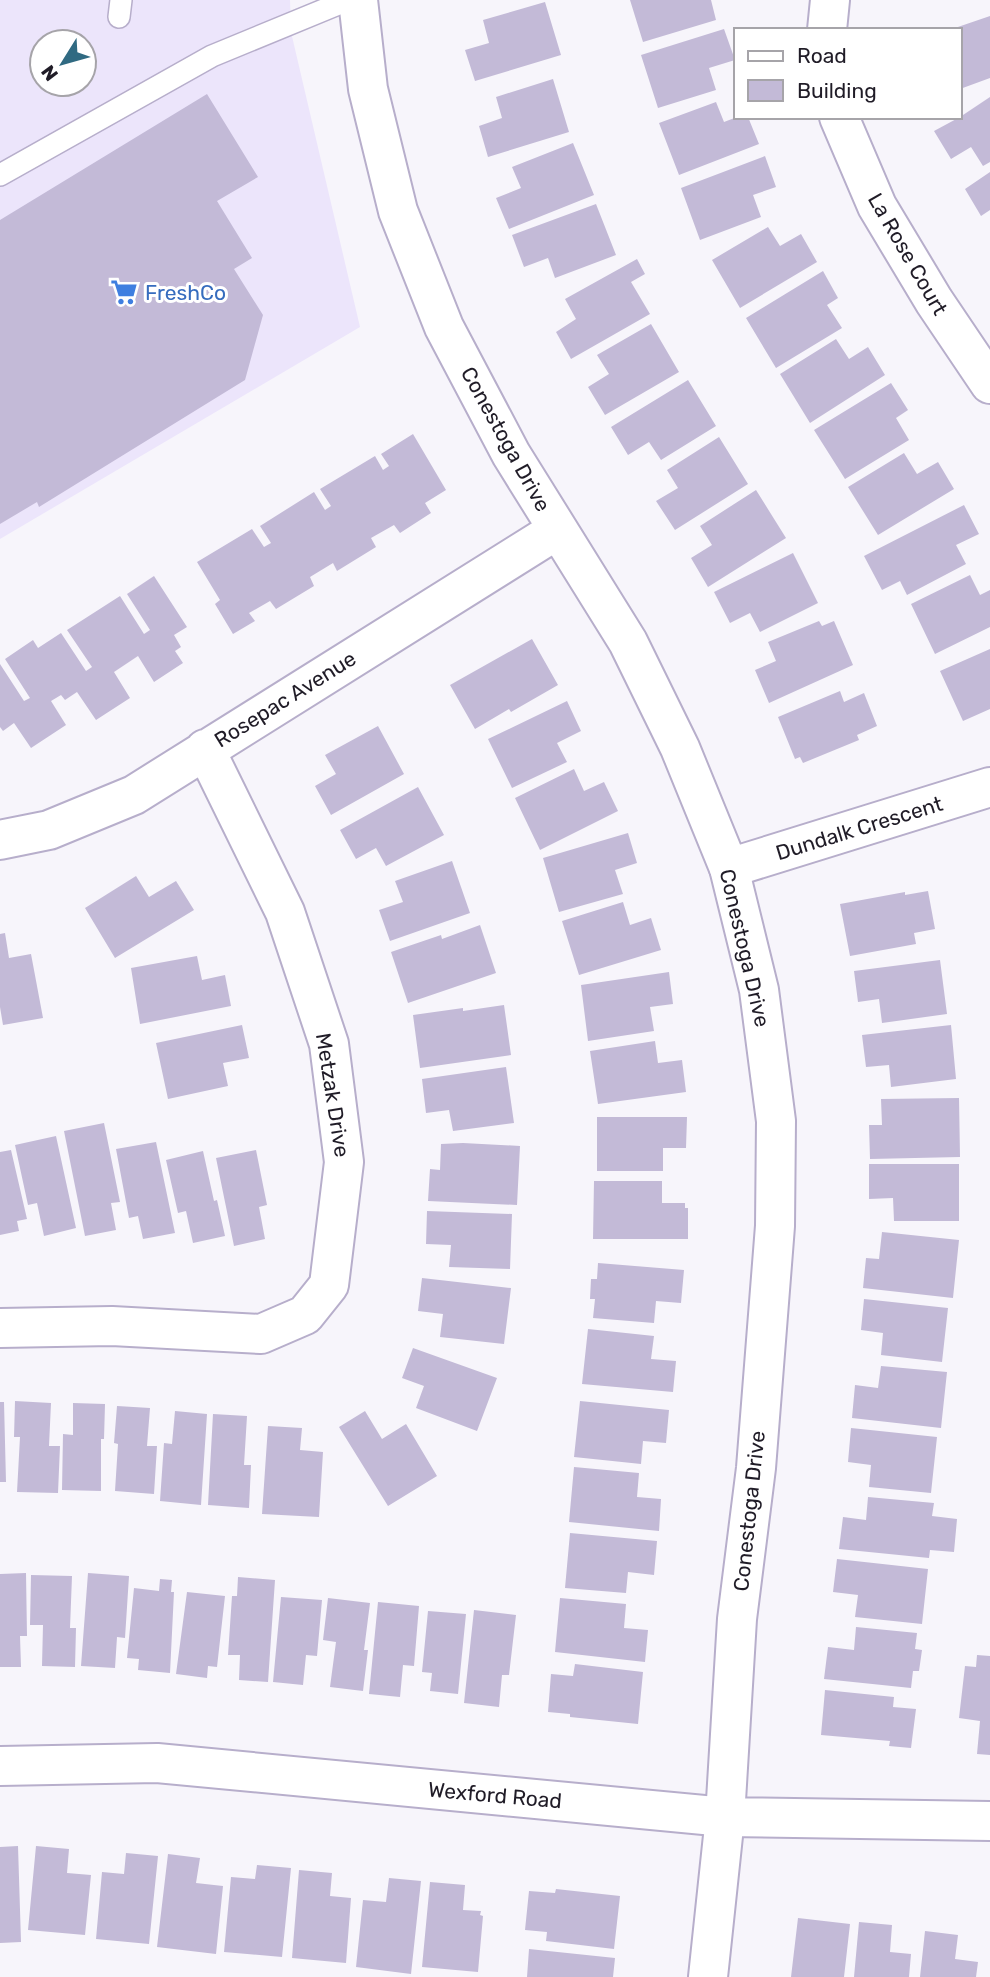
<svg xmlns="http://www.w3.org/2000/svg" width="990" height="1977" viewBox="0 0 990 1977" font-family="Rubik,sans-serif">
  <rect width="100%" height="100%" fill="#f7f5fb"/>
  <path fill="#ece5fb" fill-rule="evenodd" d="M0,0H290L291,32L360,327L0,539ZM42,42H84V84H42Z"/>
  <path fill="#c3bad7" d="M630,0H711L716,20L643,42Z
    M545,2L561,55L475,81L465,50L489,43L483,20Z
    M990,16V78L960,89V30L952,29Z
    M724,29L735,60L709,68L716,90L658,108L641,55Z
    M553,79L569,132L488,157L479,126L502,118L496,97Z
    M207,94L258,177L217,201L252,258L234,269L263,315L245,380L39,507L37,502L0,524V220Z
    M990,97V162L983,166L971,147L951,159L934,131L960,117Z
    M716,102L724,122L737,117H748L759,144L679,175L659,123Z
    M573,143L594,195L509,229L496,198L521,188L512,167Z
    M765,156L776,187L753,195L761,217L700,240L681,188Z
    M990,172V210L981,216L965,189Z
    M596,204L616,255L555,278L548,258L524,267L512,235Z
    M768,227L780,246L801,234L817,262L740,308L712,260Z
    M637,259L645,274L631,282L650,314L571,359L556,332L576,319L565,299Z
    M823,271L838,298L827,305L842,328L776,368L746,318Z
    M651,324L679,372L605,415L588,387L609,374L597,355Z
    M836,339L849,359L868,347L885,375L810,423L780,374Z
    M688,380L716,426L661,460L649,442L628,455L611,427Z
    M891,383L908,410L896,418L909,440L845,479L814,430Z
    M413,434L446,490L425,503L431,513L400,533L394,525L371,538L376,547L337,571L333,563L310,577L314,586L276,609L270,601L249,613L255,621L233,634L215,604L220,600L197,562L252,529L264,547L271,543L260,526L314,492L325,510L331,506L320,489L375,456L383,470L389,466L381,454Z
    M719,437L748,484L675,530L656,501L678,488L667,470Z
    M904,453L917,474L938,462L954,489L878,535L848,487Z
    M756,490L786,538L708,587L691,558L712,545L700,526Z
    M964,505L979,534L956,545L966,564L907,595L900,581L882,590L864,556Z
    M793,553L818,603L760,632L750,613L730,623L714,592Z
    M970,575L980,595L990,590V627L935,654L911,604Z
    M154,576L187,627L174,635L181,647L175,651L183,663L154,682L138,656L114,672L130,698L96,720L77,692L65,700L61,695L51,701L66,725L31,748L14,723L3,731L0,727V664L24,701L30,698L5,659L33,640L38,648L61,633L86,671L92,667L67,630L120,596L144,634L150,630L127,594Z
    M819,621L822,626L834,621L853,665L769,703L755,670L776,661L768,642Z
    M532,639L558,685L511,712L509,709L475,729L450,685Z
    M990,649V709L963,721L940,671Z
    M840,691L844,702L864,693L877,726L857,735L859,740L803,763L800,757L795,759L778,717Z
    M567,701L581,731L557,743L567,762L512,788L488,739Z
    M378,726L404,774L331,815L315,786L336,774L325,755Z
    M574,769L584,791L604,782L618,811L540,850L515,798Z
    M418,787L444,835L386,866L376,848L356,859L340,830Z
    M628,833L637,863L615,870L623,894L559,912L543,858Z
    M452,861L470,913L390,941L379,910L403,902L395,881Z
    M136,876L149,897L176,881L194,910L115,958L85,908Z
    M928,891L935,929L914,933L916,944L850,956L840,904L905,892V895Z
    M623,902L630,925L651,918L661,950L579,975L562,921Z
    M480,925L496,973L408,1003L391,952L441,935L442,939Z
    M5,933L9,958L31,954L43,1018L3,1025L0,1007V934Z
    M197,956L202,980L225,975L231,1006L140,1024L131,968Z
    M940,960L947,1014L882,1023L879,999L858,1002L854,971Z
    M669,972L673,1004L650,1007L654,1031L588,1041L581,985Z
    M504,1005L511,1055L420,1068L413,1015L463,1008V1011Z
    M242,1025L249,1058L223,1063L228,1086L168,1099L156,1043Z
    M951,1025L956,1079L891,1087L889,1065L866,1067L862,1035Z
    M655,1041L658,1063L682,1060L686,1092L598,1104L590,1051Z
    M506,1067L514,1123L453,1131L449,1110L426,1113L422,1079Z
    M959,1098L960,1157L870,1159L869,1125H882L881,1099Z
    M597,1117H687L686,1148H663V1171H597Z
    M104,1123L120,1202L111,1203L116,1230L85,1236L64,1131Z
    M56,1136L76,1228L44,1236L37,1203L28,1205L15,1145Z
    M156,1142L175,1233L143,1239L138,1216L129,1218L116,1149Z
    M463,1143L520,1146L517,1205L428,1201L430,1169L440,1170L441,1144Z
    M11,1150L27,1219L17,1221L19,1231L0,1235V1152Z
    M256,1150L267,1205L259,1207L265,1239L234,1246L216,1158Z
    M203,1151L214,1201L217,1200L225,1236L193,1243L186,1211L178,1213L166,1160Z
    M869,1164H959V1221H894L893,1198L869,1199Z
    M594,1181H662V1203H685V1208H688V1239H593Z
    M427,1211L512,1214L510,1269L449,1267L451,1245L426,1244Z
    M882,1232L959,1240L953,1298L863,1288L866,1258L879,1259Z
    M598,1263L684,1270L681,1303L656,1301L654,1323L593,1318L595,1299H590L591,1279H597Z
    M422,1278L511,1288L504,1344L440,1337L443,1314L418,1311Z
    M864,1299L948,1308L942,1362L881,1355L883,1333L861,1330Z
    M588,1329L654,1336L651,1359L676,1361L673,1392L582,1384Z
    M413,1348L497,1378L477,1431L416,1408L424,1386L402,1378Z
    M881,1366L947,1372L941,1428L852,1418L855,1385L878,1388Z
    M15,1401L51,1403L49,1446H60L58,1493L17,1492L20,1437H14Z
    M580,1401L669,1410L666,1443L643,1441L641,1464L574,1457Z
    M0,1402H4L6,1482H0Z
    M73,1403L105,1404L104,1439H101V1491L62,1490L63,1434L73,1435Z
    M117,1406L150,1408L147,1446H157L154,1494L115,1491L118,1444L114,1443Z
    M175,1411L207,1414L201,1505L160,1501L164,1443L172,1444Z
    M365,1411L382,1439L406,1424L437,1476L388,1506L339,1427Z
    M213,1414L247,1416L244,1465H251L249,1508L208,1505Z
    M268,1426L302,1428L300,1450L323,1452L319,1517L262,1514Z
    M851,1428L937,1437L931,1493L869,1487L871,1465L848,1462Z
    M574,1467L639,1473L637,1497L661,1499L659,1531L569,1522Z
    M868,1497L934,1503L932,1516L957,1519L954,1552L930,1550L929,1558L839,1549L843,1517L866,1520Z
    M570,1533L657,1541L654,1575L628,1572L626,1593L565,1588Z
    M837,1559L928,1569L922,1624L855,1617L858,1595L833,1592Z
    M26,1573L27,1636H20L21,1667H0V1574Z
    M88,1573L129,1576L125,1638L117,1637L115,1668L81,1666Z
    M31,1575L72,1576L70,1628H76L75,1667L42,1666L43,1625H30Z
    M238,1577L275,1580L268,1682L239,1680L240,1655H228L232,1596H237Z
    M160,1579L172,1580L171,1592H174L170,1673L138,1670L139,1659L127,1658L134,1588L159,1591Z
    M187,1592L225,1596L217,1667L208,1666L207,1678L176,1674Z
    M281,1597L322,1600L317,1656L306,1655L303,1685L273,1682Z
    M328,1598L370,1603L364,1650H368L363,1691L330,1687L336,1642L323,1640Z
    M560,1598L626,1604L624,1628L648,1630L645,1662L555,1652Z
    M378,1602L419,1606L414,1666L403,1665L400,1697L369,1694Z
    M474,1610L516,1615L509,1675H502L499,1707L464,1703Z
    M428,1611L466,1614L458,1694L430,1691L432,1673L422,1672Z
    M856,1627L917,1633L915,1649L922,1650L919,1671H913L911,1688L824,1679L828,1647L854,1650Z
    M977,1655L990,1656V1755L977,1754L980,1721L959,1718L965,1666L976,1667Z
    M575,1664L643,1672L638,1724L570,1717V1714L548,1712L551,1674L573,1676Z
    M825,1690L894,1697L893,1707L916,1709L911,1748L889,1746L890,1741L821,1735Z
    M18,1846L21,1942L0,1943V1847Z
    M36,1846L69,1849L67,1873L91,1875L85,1935L28,1930Z
    M126,1853L158,1856L149,1944L96,1939L102,1872L124,1874Z
    M168,1854L200,1858L196,1883L223,1886L216,1954L157,1947Z
    M257,1865L291,1868L282,1957L224,1952L231,1877L255,1879Z
    M299,1870L332,1873L330,1896L351,1898L346,1963L292,1958Z
    M389,1878L421,1881L411,1974L356,1967L363,1900L386,1902Z
    M430,1882L465,1885L463,1910L481,1911L480,1915L483,1916L478,1972L422,1967Z
    M556,1889L620,1896L614,1949L546,1941L547,1932L525,1930L529,1891L555,1893Z
    M798,1918L850,1924L844,1977H791Z
    M859,1922L892,1925L890,1952L911,1954L909,1977H854Z
    M925,1931L958,1935L955,1959L978,1962L976,1977H920Z
    M529,1949L615,1958L613,1977H527Z"/>
  <g fill="none" stroke-linecap="round" stroke-linejoin="round">
    <defs>
      <path id="service" d="M119,17L121,0
        M0,175L212,56L348,0"/>
      <path id="minor" d="M827,30L830,0
        M839,117L877,206L934,301L990,384
        M0,840L49,830L134,795L557,530
        M729,868L990,787
        M0,1328L112,1326L261,1334L305,1315L329,1285L344,1162L329,1044L285,912L205,749"/>
      <path id="tertiary" d="M358,0L368,89L398,211L444,327L511,454L628,642L680,748L729,868L759,990L776,1121L775,1226L756,1468L737,1619L725,1817L708,1977
        M0,1766L157,1763L725,1817L990,1821"/>
    </defs>
    <use href="#service" stroke="#b7aecb" stroke-width="24"/>
    <use href="#minor" stroke="#b7aecb" stroke-width="42"/>
    <use href="#tertiary" stroke="#b7aecb" stroke-width="42"/>
    <use href="#service" stroke="#fff" stroke-width="21"/>
    <use href="#minor" stroke="#fff" stroke-width="38"/>
    <use href="#tertiary" stroke="#fff" stroke-width="38"/>
  </g>
  <defs>
    <symbol id="supermarket-bare" viewBox="-9 -9 18 18"><path d="M-6-5.5h2.5l.6 2H6L4.5 2H-2.5L-4.4-4H-6ZM-1.5 3.2a1.3 1.3 0 1 0 .1 0ZM3 3.2a1.3 1.3 0 1 0 .1 0Z" fill="#3f7fe0" stroke="#fff" stroke-width="2.5" paint-order="stroke"/></symbol>
  </defs>
  <g fill-rule="evenodd">
    <use href="#supermarket-bare" x="105" y="273" width="38" height="38"/>
  </g>
  <g text-anchor="middle" dominant-baseline="central" stroke-width="6" stroke-linejoin="round" paint-order="stroke">
    <g font-size="21" fill="#201c27" stroke="#fff">
      <text transform="translate(908 254) rotate(60)">La Rose Court</text>
      <text transform="translate(506 439) rotate(61)">Conestoga Drive</text>
      <text transform="translate(285 699) rotate(-32)">Rosepac Avenue</text>
      <text transform="translate(859 828) rotate(-17)">Dundalk Crescent</text>
      <text transform="translate(745 948) rotate(77)">Conestoga Drive</text>
      <text transform="translate(333 1095) rotate(81)">Metzak Drive</text>
      <text transform="translate(749 1511) rotate(-84)">Conestoga Drive</text>
      <text transform="translate(495 1795) rotate(5)">Wexford Road</text>
    </g>
    <g font-size="21" fill="#366cbe" stroke="#fff" text-anchor="start">
      <text x="145" y="292">FreshCo</text>
    </g>
  </g>
  <rect x="734" y="28" width="228" height="91" fill="#ffffff" stroke="#a6a4a9" stroke-width="2"/>
  <rect x="748" y="51" width="35" height="10" fill="#ffffff" stroke="#a6a4a9" stroke-width="2"/>
  <text x="797" y="63" font-size="21" fill="#201c27">Road</text>
  <rect x="748" y="80" width="35" height="21" fill="#c3bad7" stroke="#a6a4a9" stroke-width="2"/>
  <text x="797" y="98" font-size="21" fill="#201c27">Building</text>
  <g transform="translate(63 63) rotate(233)"><circle r="33" fill="#ffffff" stroke="#a6a4a9" stroke-width="2"/>
  <path d="M0-5L12 26L0 18L-12 26Z" fill="#306a82"/>
  <text y="-10" font-size="19" font-weight="bold" text-anchor="middle" fill="#201c27">N</text>
  </g>
</svg>
